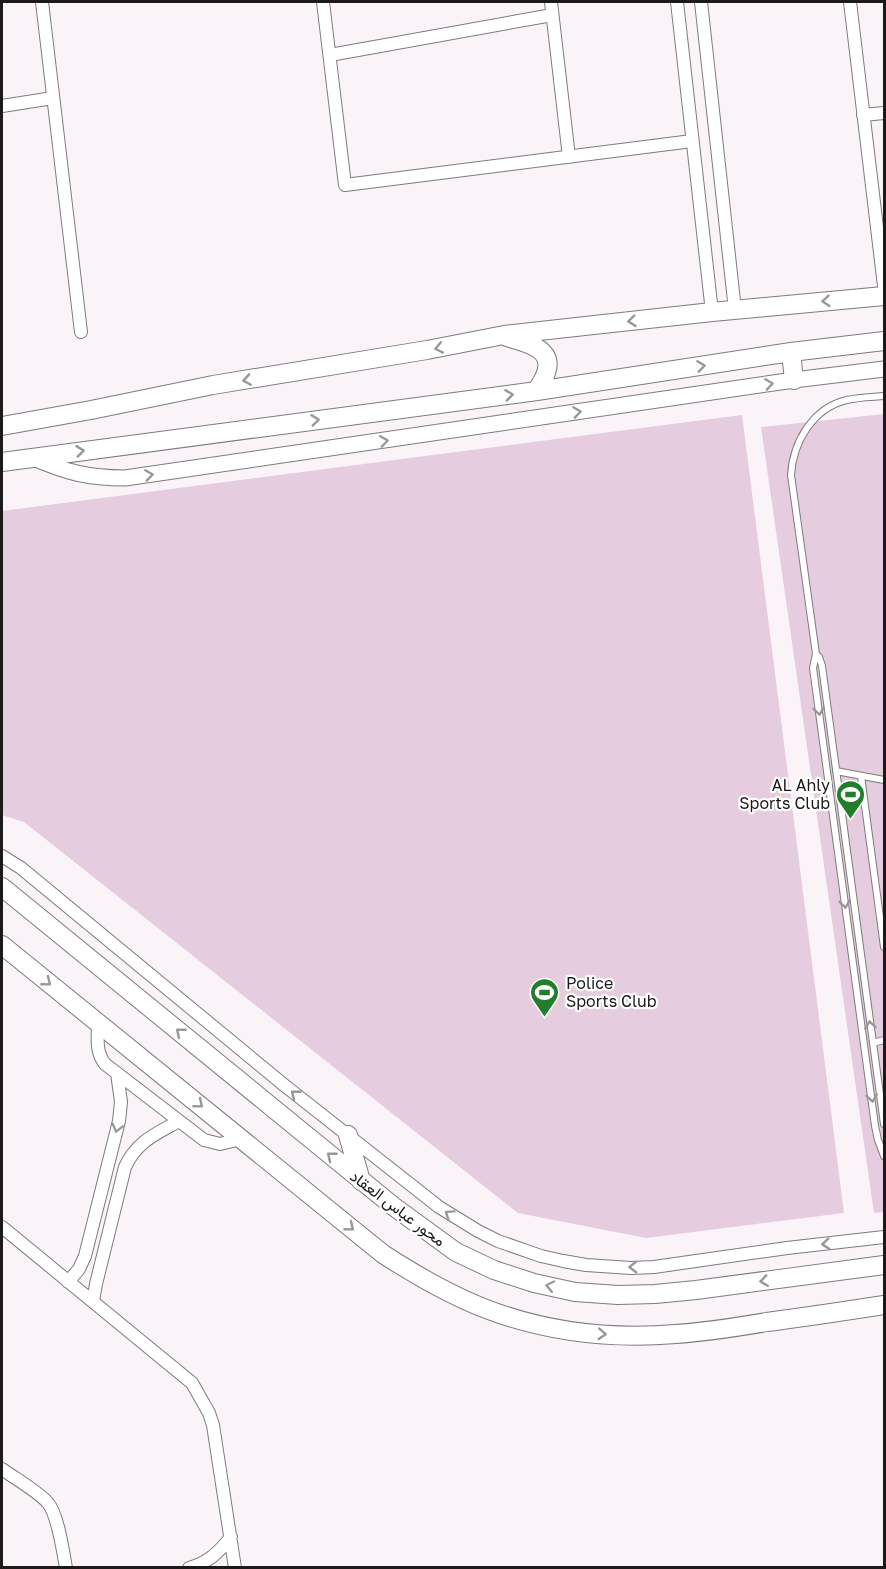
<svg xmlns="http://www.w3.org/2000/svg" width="886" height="1569" viewBox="0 0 886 1569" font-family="'Golos Text',Vazirmatn,sans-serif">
  <rect width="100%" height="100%" fill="#faf4f8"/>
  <path fill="#e5ccdf" d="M884,414V1212L874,1213L761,427Z
    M742,415L844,1213L646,1238L518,1213L24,822L2,815V511Z"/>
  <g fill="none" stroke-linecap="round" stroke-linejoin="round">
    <defs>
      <path id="service" d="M884,396C872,397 859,397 847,400C812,408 793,443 791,475L816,654L819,657L822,666L884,1124
        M816,654L813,668L875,1126L878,1140L884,1156
        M836,771L884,780
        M861,776L884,947
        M873,1043L884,1040"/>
      <path id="minor" d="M42,2L81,332
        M323,2L345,185L692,141
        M551,2L569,157
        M677,2L712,312
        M701,2L735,310
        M850,2L884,286
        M330,55L552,15
        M2,106L53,98
        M863,115L884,113
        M2,856L21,868L284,1085L439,1207L478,1231L498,1241L541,1256L563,1261L586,1265L631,1268L654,1267L787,1248L884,1237
        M98,1023C98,1038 95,1051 105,1064L204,1140L220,1144L241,1139
        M2,1227L192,1383L209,1413L213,1425L235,1568
        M68,1282L79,1269L85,1256L119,1121L121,1102L117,1073
        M93,1301L96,1284L125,1167C137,1141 156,1134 179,1121
        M2,1469C13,1477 40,1493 48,1503C58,1515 63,1551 66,1568
        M189,1568C208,1563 219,1552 231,1537"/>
      <path id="tertiary" d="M31,457C65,472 88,478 125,478L794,380L884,369"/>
      <path id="secondary" d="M507,337C522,342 552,347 547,369C546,377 540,384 537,391
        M791,352L794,380
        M2,426L91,410L213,385L427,350L504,335L712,312L884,296
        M2,462L537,391L791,352L884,341
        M2,887L393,1206L456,1252L494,1270L534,1283L575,1292L618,1295L655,1294L696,1290L884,1265
        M2,945L383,1254C420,1278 458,1300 500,1314C556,1333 617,1339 676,1334C706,1332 737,1327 767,1322C806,1317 845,1311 884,1305
        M348,1135L361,1181"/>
    </defs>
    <use href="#service" stroke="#7f7a7d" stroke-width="8"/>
    <use href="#minor" stroke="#7f7a7d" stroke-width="14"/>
    <use href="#tertiary" stroke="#7f7a7d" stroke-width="17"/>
    <use href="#secondary" stroke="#7f7a7d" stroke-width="20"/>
    <use href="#service" stroke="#fff" stroke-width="6"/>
    <use href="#minor" stroke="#fff" stroke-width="12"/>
    <use href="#tertiary" stroke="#fff" stroke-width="15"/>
    <use href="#secondary" stroke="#fff" stroke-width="18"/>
  </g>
  <defs><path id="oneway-chevron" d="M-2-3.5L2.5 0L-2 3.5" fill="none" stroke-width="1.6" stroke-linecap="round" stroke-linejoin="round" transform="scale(1.5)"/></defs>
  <g stroke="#989898">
    <use href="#oneway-chevron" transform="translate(826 301) rotate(175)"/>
    <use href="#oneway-chevron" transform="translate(632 321) rotate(174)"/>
    <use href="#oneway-chevron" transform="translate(439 348) rotate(169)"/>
    <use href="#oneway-chevron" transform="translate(701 366) rotate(-8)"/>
    <use href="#oneway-chevron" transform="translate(247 380) rotate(171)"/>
    <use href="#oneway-chevron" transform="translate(769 384) rotate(-8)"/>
    <use href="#oneway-chevron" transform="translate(509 395) rotate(-7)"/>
    <use href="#oneway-chevron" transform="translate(577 412) rotate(-8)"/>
    <use href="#oneway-chevron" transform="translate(315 420) rotate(-7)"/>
    <use href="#oneway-chevron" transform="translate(384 441) rotate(-8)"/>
    <use href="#oneway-chevron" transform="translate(80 451) rotate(-7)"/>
    <use href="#oneway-chevron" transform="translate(149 475) rotate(-8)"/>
    <use href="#oneway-chevron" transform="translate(819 711) rotate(82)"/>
    <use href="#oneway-chevron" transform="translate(845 904) rotate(82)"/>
    <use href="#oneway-chevron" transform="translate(47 982) rotate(39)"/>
    <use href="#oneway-chevron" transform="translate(870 1025) rotate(-98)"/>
    <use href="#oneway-chevron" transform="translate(180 1032) rotate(-141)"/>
    <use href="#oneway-chevron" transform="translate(295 1094) rotate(-142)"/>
    <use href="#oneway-chevron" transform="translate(872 1098) rotate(82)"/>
    <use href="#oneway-chevron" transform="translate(199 1104) rotate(39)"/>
    <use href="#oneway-chevron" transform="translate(117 1128) rotate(104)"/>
    <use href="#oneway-chevron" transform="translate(331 1156) rotate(-141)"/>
    <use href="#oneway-chevron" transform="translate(449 1214) rotate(-146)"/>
    <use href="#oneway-chevron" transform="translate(350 1227) rotate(39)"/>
    <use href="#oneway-chevron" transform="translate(826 1244) rotate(174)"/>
    <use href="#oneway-chevron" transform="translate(633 1267) rotate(179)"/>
    <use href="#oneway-chevron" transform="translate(764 1281) rotate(172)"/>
    <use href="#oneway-chevron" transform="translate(550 1286) rotate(-168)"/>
    <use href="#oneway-chevron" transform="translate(602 1334) rotate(3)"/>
  </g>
  <defs>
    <symbol id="stadium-pin" viewBox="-11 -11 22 30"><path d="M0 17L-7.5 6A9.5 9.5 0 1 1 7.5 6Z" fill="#227e2d" stroke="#fff"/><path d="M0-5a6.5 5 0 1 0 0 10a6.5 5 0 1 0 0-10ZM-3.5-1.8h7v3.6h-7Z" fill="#fff"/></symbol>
  </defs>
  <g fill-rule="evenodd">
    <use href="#stadium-pin" x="834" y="778" width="33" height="45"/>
    <use href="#stadium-pin" x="528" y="976" width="33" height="45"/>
  </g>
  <g text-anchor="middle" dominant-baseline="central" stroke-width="4.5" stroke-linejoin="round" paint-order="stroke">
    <g font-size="16" fill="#1b191a" stroke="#fff" text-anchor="end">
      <text x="830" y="785">AL Ahly<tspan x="830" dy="18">Sports Club</tspan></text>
      <text x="566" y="983" text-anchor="start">Police<tspan x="566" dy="18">Sports Club</tspan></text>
    </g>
    <g font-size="16" fill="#1b191a" stroke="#fff">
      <text transform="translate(398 1208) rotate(37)">محور عباس العقاد</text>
    </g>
  </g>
  <rect width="886" height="1569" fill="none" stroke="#1b191a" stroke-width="6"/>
</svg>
